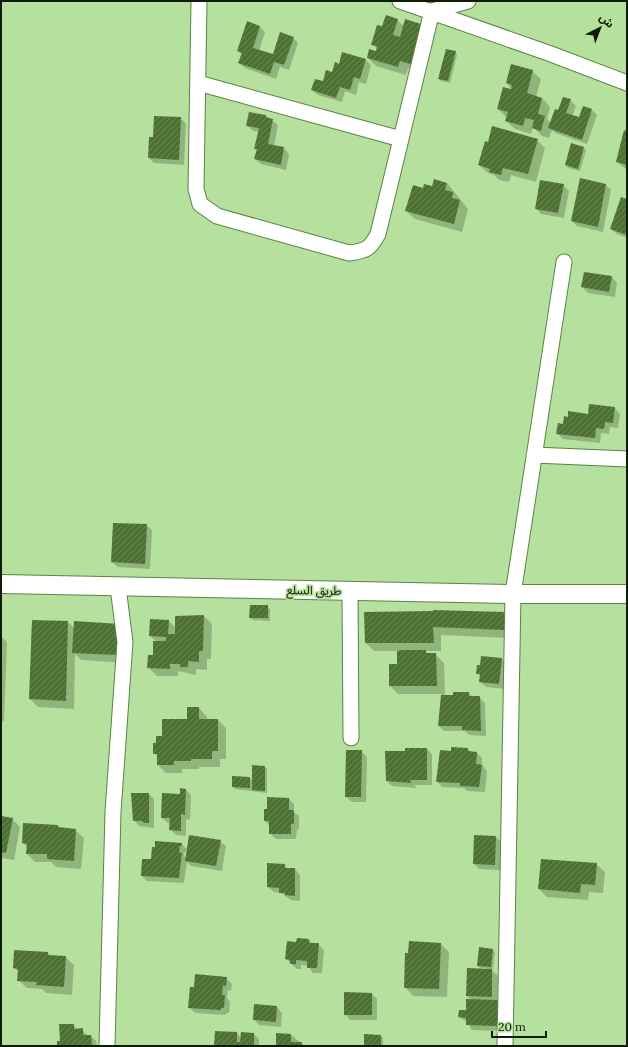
<svg xmlns="http://www.w3.org/2000/svg" width="628" height="1047" viewBox="0 0 628 1047" font-family="Lora,'Noto Sans Arabic',serif">
  <defs>
    <pattern id="building-hatch" width="6" height="6" patternUnits="userSpaceOnUse"><rect width="6" height="6" fill="#4c7133"/><path d="M-1 1l2-2M0 6l6-6M5 7l2-2" fill="none" stroke="#6c875a"/></pattern>
  </defs>
  <rect width="100%" height="100%" fill="#b6e09d"/>
  <path fill="#0003" fill-rule="evenodd" d="M397,20L404,26L422,73L408,68L406,75L376,66L368,58L376,52L377,49L372,44Z
    M247,23L260,27L265,32L259,51L273,56L293,38L298,43L289,70L280,67L276,79L245,68L239,63L242,55L238,51Z
    M455,52L457,55L450,83L441,81L439,78Z
    M343,53L366,60L371,65L366,84L359,82L356,95L345,91L342,102L318,95L312,90L324,83L339,65Z
    M532,71L541,79L536,97L542,98L550,107L547,119L551,123L559,111L570,100L576,106L572,116L580,118L592,110L597,115L587,144L555,133L552,130L549,138L542,136L533,127L531,134L515,129L506,121L507,118L498,109L512,90L507,83Z
    M266,116L278,125L274,146L284,148L289,154L286,170L261,164L255,159L259,132L253,131L247,125Z
    M181,118L186,124L184,165L154,163L149,158L153,138Z
    M627,132V170L617,162Z
    M537,140L545,148L536,182L511,175L509,182L499,180L494,175L488,173L479,165L489,143Z
    M584,148L586,150L580,171L568,168L566,165Z
    M581,179L606,185L611,190L603,232L577,226L572,221Z
    M435,180L447,183L468,209L462,232L415,219L406,211L423,189L433,187Z
    M563,185L569,191L564,218L541,214L536,208Z
    M627,200V238L617,234L611,229Z
    M585,273L612,277L617,283L615,297L588,293L582,287Z
    M615,408L620,414L618,428L610,427L609,434L601,433L600,443L563,439L557,433L564,425L589,415Z
    M146,525L152,530L150,569L118,567L112,562Z
    M267,606L270,609V621L253,620L250,618Z
    M365,613H504L512,621L511,638L441,635V651H425L428,654H435L444,663L445,696L469,693L472,697H479L485,703L486,736L469,735L465,731H444L439,726L442,694H398L390,686L398,665V651H374L366,643Z
    M204,616L212,624L211,659H207V670L196,669V675L178,671V676H157L148,667L154,656L157,642L150,636L169,621L176,628Z
    M32,621L68,622L74,628L119,625L126,663L81,660L75,654L74,709L38,707L30,699Z
    M1,636L7,642L4,721H1Z
    M501,659L507,664L505,689L486,687L480,682L481,677L477,673Z
    M199,708L207,717V720H218L226,728V759H220V767H199V769H182V773H166L158,765V757L154,753L157,744L163,737L188,720Z
    M427,749L432,754V785H415L416,788L392,786L387,781L406,752Z
    M468,749L471,753H477L482,758V765L487,771L485,792L467,791L464,788L442,787L437,781L452,752Z
    M361,751L367,757L366,802H352L346,797Z
    M265,767L267,769V793L235,789L233,787L250,778L253,781Z
    M186,790L191,795L190,820L186,819V836L176,835L171,830V823H168L162,818Z
    M149,794L154,799V828L139,826L134,820Z
    M268,798L289,799L294,804V812L299,816V830L297,829L296,839H276L270,833V826L265,821L268,810Z
    M1,817L12,819L20,827L14,860L1,858Z
    M24,824L58,826L60,828L75,830L84,838L81,869L56,867L51,862H35L27,854V847L23,843Z
    M496,837L501,842L500,870L479,869L474,864Z
    M220,841L226,846L222,871L191,866L187,862L184,883L147,881L142,876L152,860L181,844L188,850ZM185,851H187L186,858L184,856Z
    M596,864L605,872L603,893L589,892L588,900L547,897L539,889Z
    M284,865L288,869H295L300,875V901L291,900L281,893L274,892L268,887Z
    M309,940L313,944H318L324,950L322,973H313L308,966L301,965V969H297L286,959L297,943Z
    M410,942L441,944L449,952L447,997L413,996L405,987Z
    M492,950L495,952L493,969H491L498,976L497,1001L503,1031L472,1030L467,1022L459,1017L467,1011L471,1000L467,996L487,970V968H480L478,965Z
    M48,953L50,956L65,957L74,965L72,995L46,993L42,989L27,988L18,980L19,972L14,968Z
    M226,978L232,984L231,991L228,990L227,998L230,1002L229,1013H226V1015L195,1013L189,1007Z
    M372,994L377,999V1020H350L345,1014Z
    M277,1007L282,1013L281,1027L259,1025L254,1019Z
    M73,1025L78,1030H82L88,1036H91L96,1041L97,1046H58Z
    M237,1033L241,1037L254,1034L259,1039V1046H215Z
    M291,1035L305,1046H277Z
    M381,1036L383,1038V1046H365Z"/>
  <path fill="url(#building-hatch)" d="M386,15L398,19L393,35L400,37L405,19L424,25L414,65L400,61L398,67L367,58L369,49L376,51L377,46L371,45L377,25L382,26Z
    M247,21L260,26L253,48L273,54L280,32L294,37L284,65L274,62L270,74L238,63L242,53L237,51Z
    M446,49L456,51L448,81L438,79Z
    M342,52L366,59L360,79L354,77L350,90L340,87L336,98L311,90L315,79L323,81L326,70L332,72L335,62L339,64Z
    M511,64L533,70L527,93L542,98L538,114L545,116L541,131L532,128L534,120L525,118L523,126L505,121L508,112L497,109L503,87L511,89L512,85L506,83Z
    M563,97L571,99L566,113L579,117L583,106L592,109L582,140L548,128L555,109L558,110Z
    M249,112L266,115V117L273,119L268,144L284,147L281,165L254,159L257,149H254L259,128L246,126Z
    M154,116L181,117L179,160L148,158L149,137H153Z
    M492,126L538,139L528,174L503,168L501,175L489,172L490,169L478,165L485,141L488,142Z
    M624,130L627,131V165L616,162Z
    M571,143L584,147L578,169L565,165Z
    M580,178L606,184L598,227L571,221Z
    M434,179L447,183L445,190L453,192L452,198L460,200L454,224L405,211L413,185L423,188L424,184L432,186Z
    M540,180L564,184L558,213L535,209Z
    M621,197L627,199V235L610,229Z
    M584,272L612,276L609,292L581,287Z
    M589,404L615,407L613,423L605,422L604,429L596,428L595,438L556,434L558,423L563,424L564,416L568,417V411L588,414Z
    M113,523L147,524L145,564L111,562Z
    M250,605H268V618H249Z
    M433,610L504,612V630L433,627L434,643H365L364,612L433,611Z
    M204,615L203,651H199V662L188,661V667H180V664H170V669L147,668L148,655H153V641H166V637L149,636L150,619L169,620L168,634H175V616Z
    M32,620L68,621L66,701L29,699Z
    M74,621L120,624L118,655L72,653Z
    M403,650H426V653H436L437,686H389V664H397V651Z
    M481,656L502,658L499,684L479,682L480,674H476L477,665H480Z
    M453,692H469V696H480L481,731L462,730V726H438L441,695H453Z
    M187,707H199V719H218V751H212V759H191V761H174V765H157V754H153V743H156V736H162V719H187Z
    M451,747L468,748V751L477,752L476,764L482,765L479,787L460,786V783L436,782L440,750L451,751Z
    M405,748H427V780H410L411,783L386,781L385,751H405Z
    M346,750H362L361,797H345Z
    M252,765L265,766V791L252,790Z
    M232,776L250,777V788L232,787Z
    M180,788L186,789L185,815L181,814V831L169,830L170,818H161L162,793L180,794Z
    M131,793H149V823H143V821H133Z
    M267,797L289,798V810H294V824H291V834H269V821H264V809H267Z
    M1,816L13,818L6,853L1,852Z
    M23,823L58,825V827L76,829L74,861L47,859V854H26L27,844L22,843Z
    M189,835L221,840L216,866L185,861Z
    M474,835L496,836L495,865L473,864Z
    M155,841L182,843V846H180L179,852L182,853L179,878L141,876L142,859H151L152,847H155Z
    M541,859L597,863L595,885L581,884L580,893L538,889Z
    M267,863L285,864V868H295V896L285,895V893H279V888L267,887Z
    M297,938L309,939V943H319L317,968H307V961L296,960V964H290V960L285,959L287,941L296,942Z
    M409,941L441,943L439,989L404,988L405,953H408Z
    M479,947L493,949L491,967L477,966Z
    M14,950L48,952V955L66,956L64,987L36,985L37,982L17,981L18,969L13,968Z
    M467,968L492,969V997L466,996Z
    M195,974L227,977L226,986L223,985L222,995H225L224,1008H221V1010L188,1008L190,987H194Z
    M344,992L372,993V1015H344Z
    M466,999L499,1000L498,1026L466,1025V1018L458,1017L459,1010H466Z
    M254,1004L277,1006L276,1022L253,1020Z
    M59,1024H74V1029L83,1028V1035H91L92,1046H57V1041H60Z
    M215,1031L237,1032V1042H240L241,1032L254,1033V1046H214Z
    M276,1033L291,1034V1042H302V1046H276Z
    M364,1034L381,1035V1046H364Z"/>
  <g fill="none" stroke-linecap="round" stroke-linejoin="round">
    <defs>
      <path id="minor" d="M199,1L196,189L200,204L217,216L349,253C366,251 370,249 378,234L432,11L468,1
        M400,1L551,54L627,83
        M198,83L401,139
        M534,455L627,459
        M350,591L351,738
        M107,1046L113,812L125,642L118,587
        M505,1046L513,594L564,262"/>
      <path id="tertiary" d="M1,584L513,594H627"/>
    </defs>
    <use href="#minor" stroke="#5c8243" stroke-width="17"/>
    <use href="#tertiary" stroke="#5c8243" stroke-width="20"/>
    <use href="#minor" stroke="#fff" stroke-width="15"/>
    <use href="#tertiary" stroke="#fff" stroke-width="18"/>
  </g>
  <g text-anchor="middle" dominant-baseline="central" stroke-width="3.5" stroke-linejoin="round" paint-order="stroke">
    <g font-size="12" fill="#0d1c04" stroke="#b6e09d">
      <text transform="translate(314 590) rotate(1)">طريق السلع</text>
    </g>
  </g>
  <rect width="628" height="1047" fill="none" stroke="#0d1c04" stroke-width="4"/>
  <g transform="translate(600 28) rotate(42)" stroke="#b6e09d" stroke-width="3" paint-order="stroke">
  <path d="M0-3L7 15L0 10L-7 15Z" fill="#0d1c04"/>
  <text y="-6" font-size="11" font-weight="bold" text-anchor="middle" fill="#0d1c04">ش</text>
  </g>
  <path d="M492 1031v6h54v-6" fill="none" stroke="#0d1c04" stroke-width="2"/>
  <text x="498" y="1031" font-size="12" fill="#0d1c04" stroke="#b6e09d" stroke-width="3" paint-order="stroke">20 m</text>
</svg>
